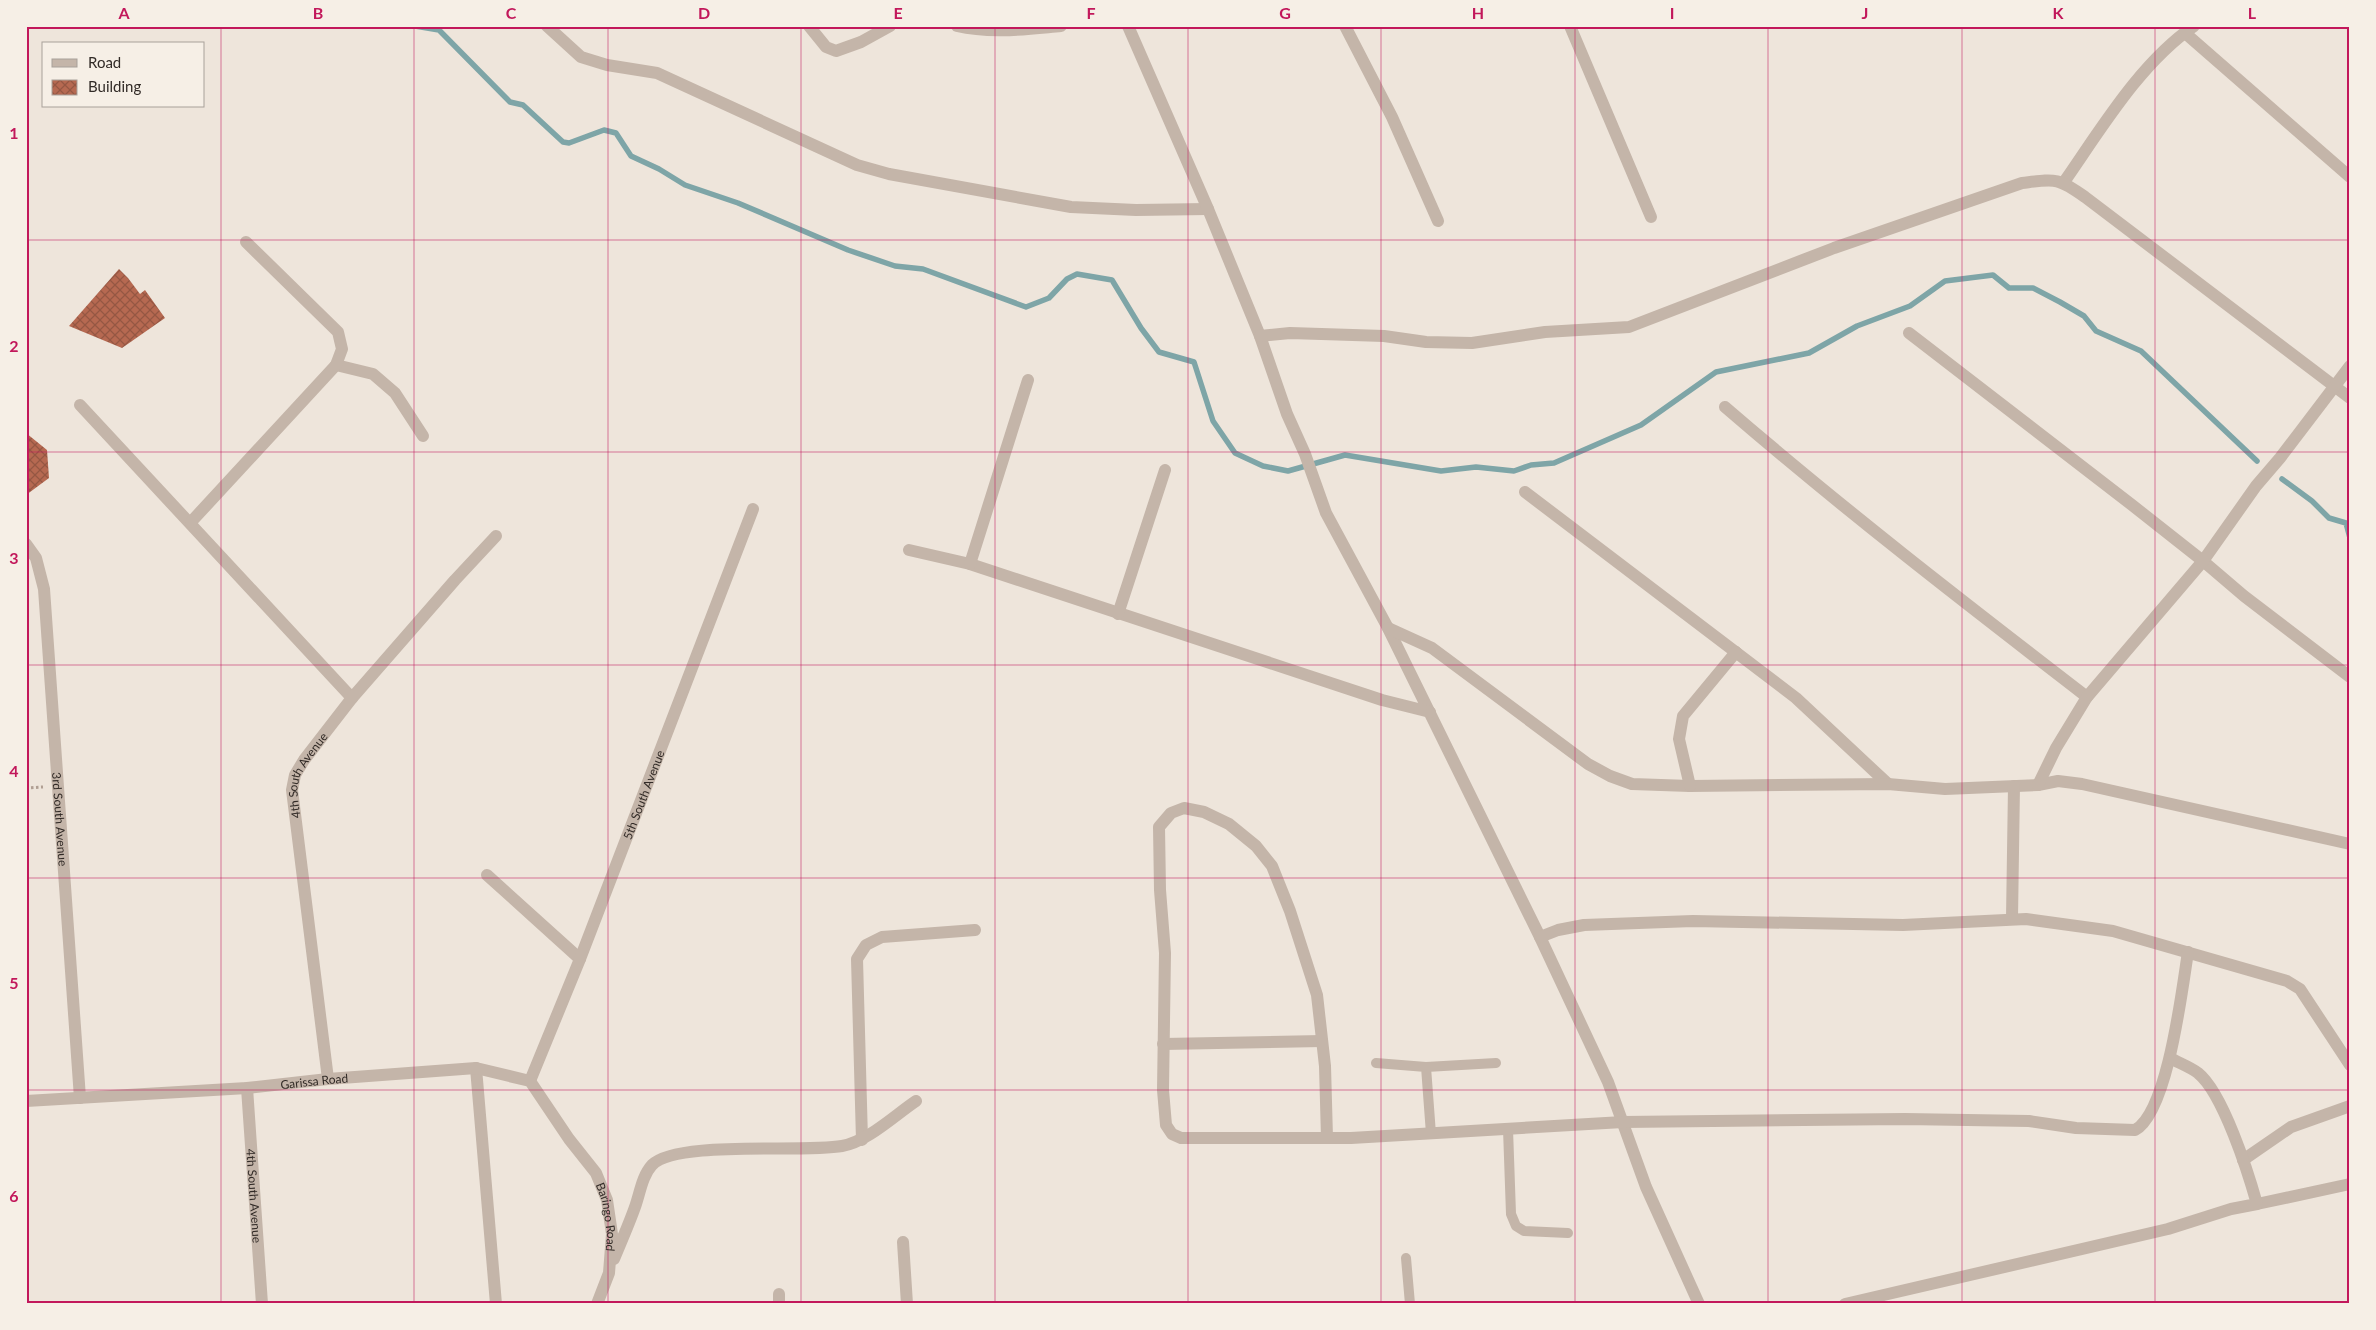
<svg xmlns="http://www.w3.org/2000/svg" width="2376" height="1330" viewBox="0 0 2376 1330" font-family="Lato,sans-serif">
  <defs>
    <pattern id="building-cross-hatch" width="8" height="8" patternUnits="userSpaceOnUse" patternTransform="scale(1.25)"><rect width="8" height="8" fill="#b66951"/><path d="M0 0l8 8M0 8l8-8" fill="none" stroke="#955743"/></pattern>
  </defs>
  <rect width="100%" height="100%" fill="#eee5db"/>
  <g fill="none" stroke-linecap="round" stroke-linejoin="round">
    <path stroke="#7ea5a7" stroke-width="5.5" d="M415,26L439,30L510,102L523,105L563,142L569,143L604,130L616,133L631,156L659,169L685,185L738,203L848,250L895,266L923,269L1026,307L1049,298L1067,279L1077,274L1112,280L1141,328L1159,352L1194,362L1213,421L1235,453L1263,466L1288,471L1345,455L1441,471L1476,467L1514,471L1531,465L1554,463L1641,425L1716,372L1809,353L1857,326L1910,306L1945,281L1993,275L2009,288H2033L2060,302L2084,316L2096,331L2141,351L2257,461
      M2282,479L2312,501L2329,518L2346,523L2350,538"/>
  </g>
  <path fill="url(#building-cross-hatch)" d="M119,269L128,278L140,294L145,290L165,318L122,348L69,326Z
    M26,433L47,450L49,478L26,495Z"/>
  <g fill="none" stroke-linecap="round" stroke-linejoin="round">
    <path stroke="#b09f93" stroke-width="3" stroke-dasharray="2.5 2.5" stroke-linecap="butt" d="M26,788L43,787"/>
    <path stroke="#c4b5a9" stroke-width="10" d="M1376,1063L1426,1067L1496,1063
      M1426,1067L1431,1134
      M1508,1129L1511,1214L1516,1226L1524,1231L1568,1233
      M1406,1258L1410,1304"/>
    <g stroke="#c4b5a9" stroke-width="12">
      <path d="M547,26L581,57L607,65L657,73L857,165L889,174L1071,207L1136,210L1208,209"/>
      <path d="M809,26L826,47L836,51L861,42L890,26"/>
      <path d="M957,26C991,34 1027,29 1061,26"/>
      <path d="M1128,26L1208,209L1260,336L1287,414L1305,454L1326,513L1388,628L1540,937L1608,1082L1646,1187L1699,1304"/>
      <path d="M1345,26L1392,117L1438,221"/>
      <path d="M1570,26L1651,217"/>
      <path d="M2185,33L2350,177"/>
      <path d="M2064,182C2101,129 2140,63 2194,26"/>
      <path d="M1909,333L2132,505L2203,561L2244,596L2350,677"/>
      <path d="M1260,336L1290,333L1384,336L1426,342L1472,343L1545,332L1629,327L1834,248L2022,183C2055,179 2057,177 2085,197L2350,398"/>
      <path d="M336,365L373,374L395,393L423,436"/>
      <path d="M80,405L352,698"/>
      <path d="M1725,407C1842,508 1965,603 2087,697"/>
      <path d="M1525,492L1796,698L1888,784"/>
      <path d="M191,522L336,365L342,349L338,332L246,242"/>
      <path id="s1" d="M26,544L36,558L44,589L80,1098"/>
      <path d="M909,550L970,564L1382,700L1430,712"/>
      <path d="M970,564L1028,380"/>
      <path d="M1118,614L1165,470"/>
      <path d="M1388,628L1432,648L1588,764L1610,776L1632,784L1690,786L1888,784L1945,789L2038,785L2058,781L2082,784L2350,844"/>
      <path d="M2038,785L2056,748L2087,697L2203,561L2256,486L2280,458L2350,366"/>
      <path d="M1690,786L1679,739L1683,716L1736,652"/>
      <path d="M487,875L580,959"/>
      <path d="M2012,918L2014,786"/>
      <path d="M1540,937L1558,930L1584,925L1693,921L1903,925L2026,919L2113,931L2287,981L2300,989L2350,1065"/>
      <path d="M1163,1044L1322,1041"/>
      <path d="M476,1068L496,1304"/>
      <path id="s2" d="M328,1079L292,790L295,775L304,760L352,698L455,580L496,536"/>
      <path id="s3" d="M530,1081L580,959L753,509"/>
      <path id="s4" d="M247,1088L262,1304"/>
      <path id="s5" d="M26,1101L247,1088L328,1079L476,1068L530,1081L569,1139L596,1173L607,1200L612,1234L609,1273L597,1304"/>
      <path d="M1327,1138L1325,1066L1317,995L1290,911L1272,866L1256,846L1229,824L1204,812L1184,808L1171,813L1159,827L1160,890L1165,953L1163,1090L1166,1125L1172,1134L1181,1138H1351L1623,1122L1905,1119L2029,1121L2076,1128L2135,1130C2168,1112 2182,989 2188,952"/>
      <path d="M862,1140L857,959L866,945L882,937L975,930"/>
      <path d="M2243,1160L2291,1127L2350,1106"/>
      <path d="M2257,1204L2350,1184"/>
      <path d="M903,1242L907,1304"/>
      <path d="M614,1259C621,1242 629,1224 635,1207C640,1193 642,1176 652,1165C676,1140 803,1153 842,1146C867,1142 895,1115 916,1101"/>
      <path d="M779,1294V1304"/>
      <path d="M1845,1304L2168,1229L2231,1209L2257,1204C2248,1172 2223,1093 2198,1073C2190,1067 2179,1063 2170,1058"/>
    </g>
  </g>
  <path fill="none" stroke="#c2185b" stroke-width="1" stroke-opacity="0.55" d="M221,26V1304M414,26V1304M608,26V1304M801,26V1304M995,26V1304M1188,26V1304M1381,26V1304M1575,26V1304M1768,26V1304M1962,26V1304M2155,26V1304M26,240H2350M26,452H2350M26,665H2350M26,878H2350M26,1090H2350"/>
  <g text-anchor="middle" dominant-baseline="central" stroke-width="4" stroke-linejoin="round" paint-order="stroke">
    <g font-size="12" fill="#322b27" stroke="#f6efe6">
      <text stroke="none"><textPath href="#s2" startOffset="310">4th South Avenue</textPath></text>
      <text stroke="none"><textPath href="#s3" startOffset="308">5th South Avenue</textPath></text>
      <text stroke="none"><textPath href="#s1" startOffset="280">3rd South Avenue</textPath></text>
      <text stroke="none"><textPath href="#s5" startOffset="289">Garissa Road</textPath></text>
      <text stroke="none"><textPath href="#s4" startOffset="108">4th South Avenue</textPath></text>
      <text stroke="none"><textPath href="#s5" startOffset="666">Baringo Road</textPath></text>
    </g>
  </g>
  <rect width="2376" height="1330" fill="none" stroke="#f6efe6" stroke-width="55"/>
  <rect x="42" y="42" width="162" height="65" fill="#f6efe6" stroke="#a8a19a"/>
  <rect x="52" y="59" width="25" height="8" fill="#c4b5a9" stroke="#a8a19a"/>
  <text x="88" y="68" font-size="15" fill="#322b27">Road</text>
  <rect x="52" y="80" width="25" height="15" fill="url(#building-cross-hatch)" stroke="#a8a19a"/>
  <text x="88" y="92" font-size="15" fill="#322b27">Building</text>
  <rect x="28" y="28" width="2320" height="1274" fill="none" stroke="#c2185b" stroke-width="2"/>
  <g font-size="16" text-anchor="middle" font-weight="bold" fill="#c2185b">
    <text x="124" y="19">A</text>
    <text x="318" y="19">B</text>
    <text x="511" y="19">C</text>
    <text x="704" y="19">D</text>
    <text x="898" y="19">E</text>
    <text x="1091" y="19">F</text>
    <text x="1285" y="19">G</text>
    <text x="1478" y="19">H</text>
    <text x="1672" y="19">I</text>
    <text x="1865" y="19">J</text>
    <text x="2058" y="19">K</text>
    <text x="2252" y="19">L</text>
    <text x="14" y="139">1</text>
    <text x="14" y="352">2</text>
    <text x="14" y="564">3</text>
    <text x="14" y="777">4</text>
    <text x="14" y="989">5</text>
    <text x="14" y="1202">6</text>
  </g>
</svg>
